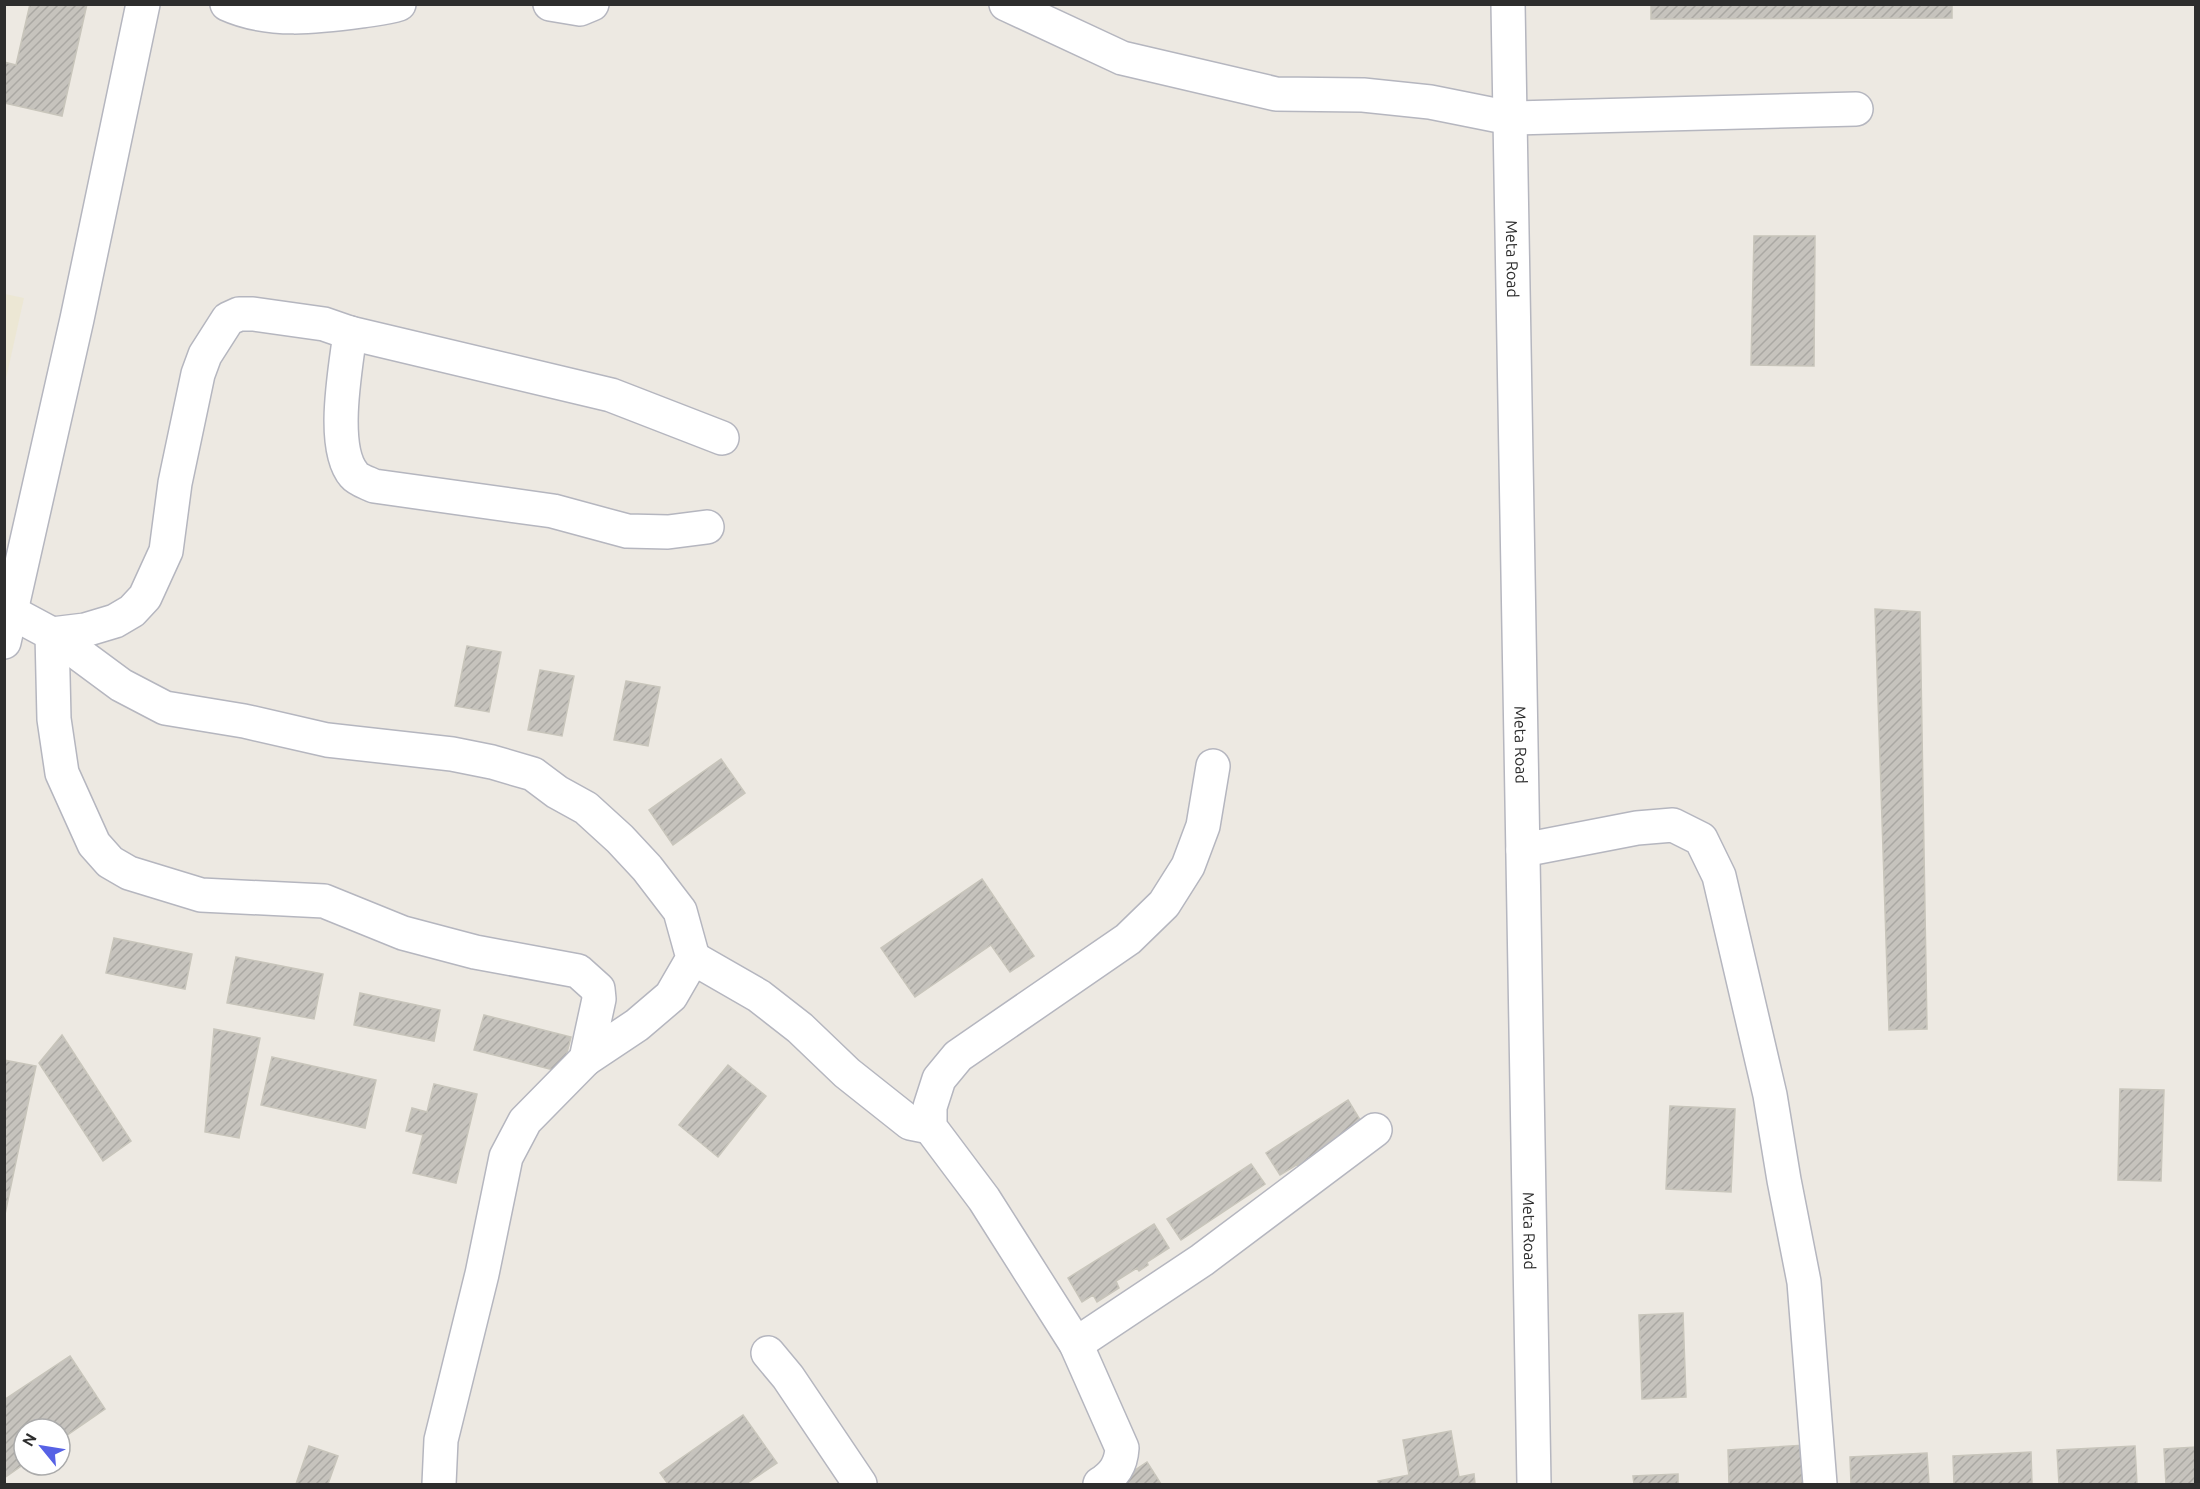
<svg xmlns="http://www.w3.org/2000/svg" width="2200" height="1489" viewBox="0 0 2200 1489" font-family="Ubuntu,sans-serif">
  <defs>
    <pattern id="building-hatch" width="6" height="6" patternUnits="userSpaceOnUse" patternTransform="scale(1.5)"><rect width="6" height="6" fill="#c6c3bd"/><path d="M-1 1l2-2M0 6l6-6M5 7l2-2" fill="none" stroke="#aaa8a3"/></pattern>
  </defs>
  <rect width="100%" height="100%" fill="#ede9e2"/>
  <path fill="#ece7d4" d="M5,294L24,298L5,383L4,294Z"/>
  <path fill="url(#building-hatch)" stroke="#c8c5bb" stroke-width="1.5" d="M30,4H87L62,116L4,103V62L16,65Z
    M1651,4H1952V18L1651,19Z
    M1754,236H1815L1814,366L1751,365Z
    M1875,609L1920,612L1927,1029L1889,1030Z
    M467,646L501,652L489,712L455,706Z
    M540,670L574,676L562,736L528,730Z
    M626,681L660,687L648,746L614,740Z
    M721,759L745,793L673,845L649,810Z
    M982,879L1034,956L1010,972L991,945L915,997L881,948Z
    M114,938L192,954L185,989L106,973Z
    M236,957L323,974L314,1019L227,1003Z
    M360,993L440,1010L434,1041L354,1025Z
    M484,1015L571,1037L562,1072L474,1050Z
    M214,1029L260,1038L239,1138L205,1132Z
    M62,1035L131,1141L103,1161L39,1063Z
    M272,1057L376,1080L365,1128L261,1105Z
    M4,1060L36,1066L4,1219Z
    M728,1065L766,1096L718,1157L679,1125Z
    M434,1084L477,1094L456,1183L413,1173L423,1135L406,1131L412,1108L427,1112Z
    M2120,1089L2164,1090L2161,1181L2118,1180Z
    M1348,1100L1362,1123L1309,1158L1311,1162L1301,1168L1298,1164L1280,1175L1266,1153Z
    M1670,1106L1735,1109L1731,1192L1666,1189Z
    M1251,1164L1265,1184L1181,1240L1167,1219Z
    M1154,1224L1169,1248L1147,1262L1148,1265L1139,1271L1137,1268L1116,1281L1119,1288L1097,1302L1093,1295L1082,1302L1068,1278Z
    M1683,1313L1686,1397L1642,1399L1639,1315Z
    M70,1356L105,1409L60,1440V1429H24V1464L4,1478V1400Z
    M743,1415L777,1463L746,1484H668L660,1473Z
    M1451,1431L1459,1477L1474,1474L1475,1484H1379L1378,1481L1409,1475L1403,1440Z
    M1806,1445L1808,1484H1729L1728,1450Z
    M309,1446L338,1456L328,1484H296Z
    M2135,1446L2137,1484H2059L2057,1450Z
    M2196,1447V1484H2166L2164,1449Z
    M2031,1452L2032,1484H1954L1953,1456Z
    M1927,1453L1929,1484H1851L1850,1457Z
    M1147,1462L1161,1484H1114Z
    M1678,1474V1484H1634L1633,1476Z"/>
  <g fill="none" stroke-linecap="round" stroke-linejoin="round">
    <defs>
      <g id="minor">
        <path d="M227,4C269,23 317,17 362,11C374,9 387,8 399,4"/>
        <path d="M550,4L580,9L592,4"/>
        <path d="M1006,4L1122,58L1276,94L1363,95L1430,102L1510,118L1856,109"/>
        <path id="s1" d="M1508,4L1534,1484"/>
        <path d="M350,333C346,367 330,447 354,475C358,480 368,483 374,486L553,511L627,531L668,532L707,527"/>
        <path d="M11,612L52,634L54,719L62,773L94,844L110,862L129,873L201,895L324,901L403,933L475,952L578,971L598,989L599,999L586,1059L525,1121L506,1157L482,1274L441,1440L439,1484"/>
        <path d="M52,634L121,685L165,708L244,721L327,740L452,754L492,762L533,774L557,792L586,808L620,839L647,868L680,911L693,958L671,996L637,1025L586,1059"/>
        <path d="M52,634L85,630L115,621L132,611L145,597L166,551L175,483L198,374L205,355L228,319L239,314H253L324,324L350,333L611,395L722,438"/>
        <path d="M4,642L77,319L143,4"/>
        <path d="M1523,850L1637,828L1673,825L1701,839L1719,876L1770,1095L1784,1180L1804,1282L1820,1484"/>
        <path d="M693,958L759,996L800,1028L847,1073L910,1123L930,1127"/>
        <path d="M1076,1344L1202,1260L1375,1130"/>
        <path d="M768,1353L788,1377L860,1484"/>
        <path d="M1100,1484C1114,1475 1121,1465 1122,1448L1076,1344L984,1199L930,1127V1107L939,1079L958,1056L1128,939L1164,904L1188,866L1203,826L1213,766"/>
      </g>
    </defs>
    <use href="#minor" stroke="#b5b6bf" stroke-width="36"/>
    <use href="#minor" stroke="#fff" stroke-width="33"/>
  </g>
  <g text-anchor="middle" dominant-baseline="central" stroke-width="5" stroke-linejoin="round" paint-order="stroke">
    <g font-size="16" fill="#2d2d2d" stroke="#fff">
      <text stroke="none"><textPath href="#s1" startOffset="255">Meta Road</textPath></text>
      <text stroke="none"><textPath href="#s1" startOffset="741">Meta Road</textPath></text>
      <text stroke="none"><textPath href="#s1" startOffset="1227">Meta Road</textPath></text>
    </g>
  </g>
  <rect width="2200" height="1489" fill="none" stroke="#2d2d2d" stroke-width="12"/>
  <g transform="translate(42 1447) rotate(300)"><circle r="28" fill="#ffffff" stroke="#ababab" stroke-width="1.5"/>
  <path d="M0-4.5L10 22L0 15L-10 22Z" fill="#5661e5"/>
  <text y="-9" font-size="16" font-weight="bold" text-anchor="middle" fill="#2d2d2d">N</text>
  </g>
</svg>
